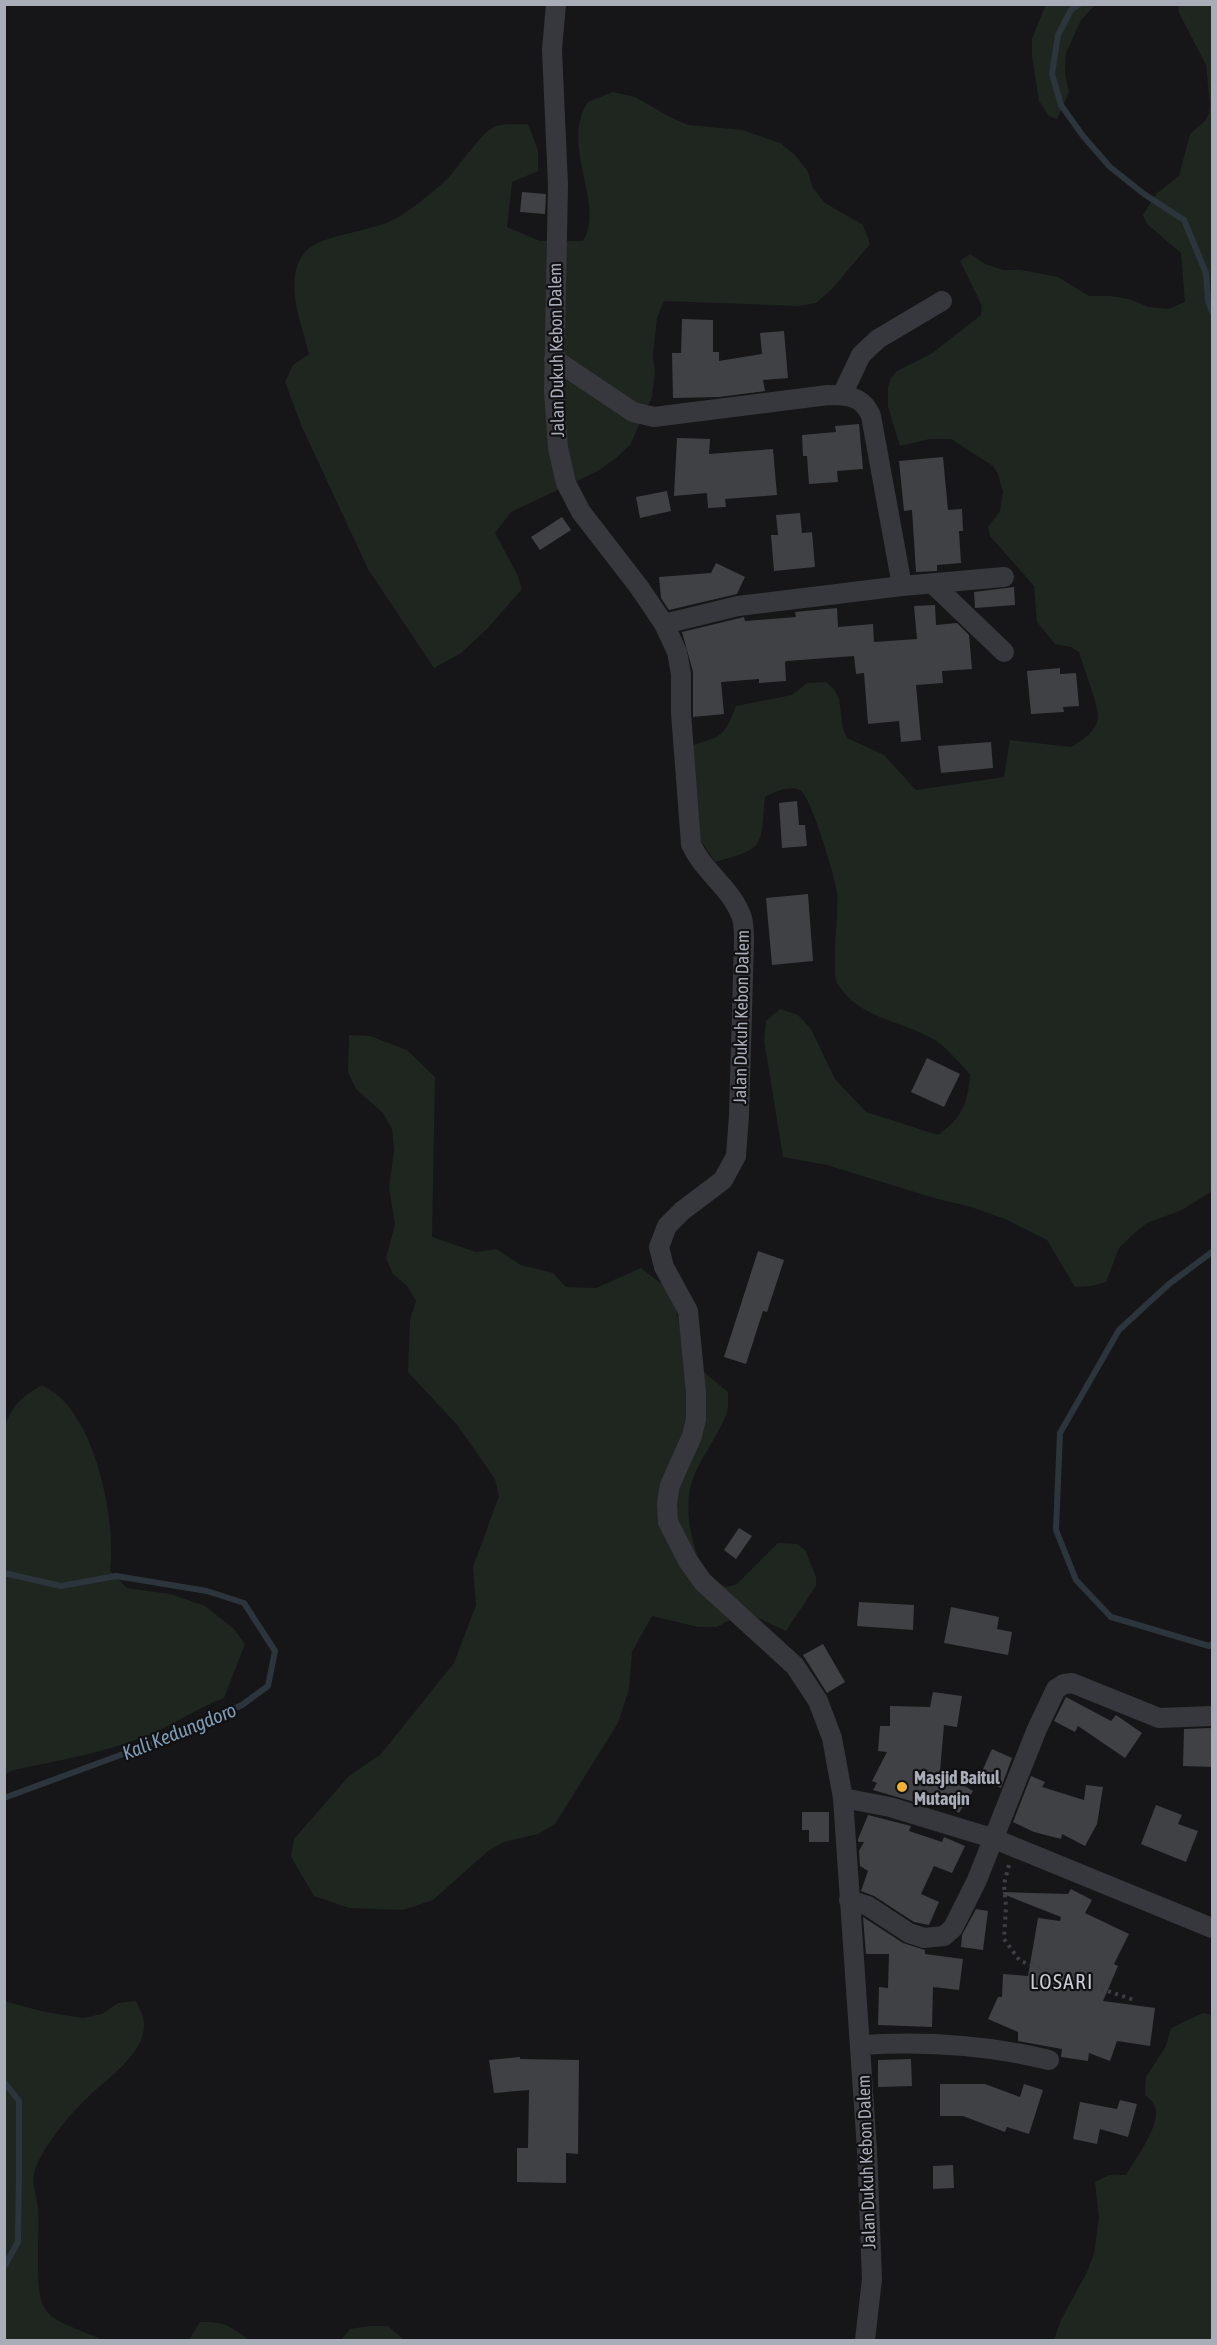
<svg xmlns="http://www.w3.org/2000/svg" width="1217" height="2345" viewBox="0 0 1217 2345" font-family="'Asap Condensed',sans-serif">
  <rect width="100%" height="100%" fill="#161618"/>
  <path fill="#1e261f" d="M1046,4L1095,5L1081,20L1066,53L1065,73L1069,92L1057,119L1049,116L1039,101L1032,57V39Z
    M1178,5H1212V1191L1182,1210L1147,1223L1132,1235L1119,1248L1106,1282L1092,1286L1075,1287L1047,1240L1005,1219L971,1207L934,1198L827,1165L783,1157L764,1040L766,1021L780,1009L798,1015L811,1029L835,1079L866,1112L938,1135C962,1118 968,1103 970,1074C959,1063 947,1047 933,1039C900,1020 859,1019 837,983C831,972 839,910 837,892C835,877 811,796 800,790C790,785 774,792 765,797C760,848 766,848 715,862L700,839L690,746C721,736 724,738 736,706L792,695L807,683L826,682L834,689L839,699L843,729L847,738L884,755L916,790L1004,777L1010,740L1071,747C1082,741 1098,730 1098,716C1099,707 1082,664 1079,652L1071,647L1055,644L1037,622L1034,586L990,536L988,527L1000,511L1003,492L998,474L993,466L951,439H930L900,446L888,407V387L891,378L897,371L931,354L981,315L982,306L960,261L970,254L985,264L1003,270H1021L1058,277L1089,296H1110L1129,299L1149,307L1168,309L1185,302L1181,253L1147,224L1143,215L1156,194L1179,176L1190,134L1205,121L1209,113L1210,104L1206,65L1179,13Z
    M613,92L635,97L670,117L688,125L743,130L780,143L795,155L807,170L813,188L825,203L863,225L870,244L831,290L816,303L798,306L664,301L657,318L653,355L655,373L652,397L630,445L616,458L598,471L511,512L495,533L517,574L522,589L487,629L461,653L434,668L368,569L302,427L285,382L293,365L309,354C302,324 282,280 305,252C321,234 372,232 395,219C411,210 429,195 443,183C457,171 481,131 496,126C505,123 519,125 528,124L538,150V171L512,182L507,227L540,241H583C606,204 559,145 588,102Z
    M349,1035L370,1036L407,1050L435,1077L432,1237L476,1252L496,1249L521,1265L553,1273L566,1287L596,1288L641,1268L672,1292L687,1358L728,1392C728,1399 729,1408 726,1415C717,1438 700,1458 692,1481C682,1511 693,1576 727,1587L737,1584L778,1543L797,1544L805,1550L816,1577V1586L786,1631L745,1612L717,1627H698L652,1616L632,1652L629,1689L618,1723L555,1824L538,1834L504,1842L488,1851L433,1900L403,1910L349,1908L314,1896L291,1857L294,1839L349,1776L381,1754L454,1663L476,1605L473,1567L499,1496L495,1479L458,1426L408,1372L410,1320L416,1301L407,1286L393,1274L386,1258L395,1224L389,1188L394,1150L392,1129L383,1113L356,1089L348,1072Z
    M42,1385C48,1389 56,1393 61,1398C98,1434 116,1522 110,1571L127,1588L170,1594L205,1606L234,1629L245,1644L224,1698C199,1707 178,1722 153,1733C109,1752 60,1760 14,1770L5,1774V1425C14,1403 22,1397 42,1385Z
    M4,2001L45,2012L83,2018L102,2014L118,2003L136,2001C138,2006 142,2012 143,2018C151,2049 108,2078 89,2096C72,2112 45,2144 37,2165C29,2182 37,2193 38,2209C39,2223 38,2237 38,2250C38,2316 38,2314 99,2338V2340H5Z
    M1203,2013L1212,2015V2340H1054L1061,2320L1087,2272L1094,2254L1099,2218L1095,2182L1109,2175H1126C1135,2159 1158,2129 1156,2110C1155,2104 1150,2099 1145,2095L1146,2077L1166,2046L1171,2028Z
    M200,2322C223,2321 231,2326 249,2340H189Z
    M369,2326H388L404,2340H341L350,2329Z"/>
  <g fill="none" stroke-linecap="round" stroke-linejoin="round">
    <path stroke="#2c353c" stroke-width="6" d="M1079,4L1071,10L1058,35L1052,74L1061,105L1083,136L1110,167L1144,194L1184,220L1206,273L1208,301L1212,312
      M1212,1252L1169,1284L1119,1330L1060,1433L1056,1530L1076,1580L1111,1617L1209,1646L1212,1644
      M4,1573L61,1586L116,1576L207,1591L244,1603L275,1651L268,1686L242,1705L191,1729L4,1798
      M4,2082L19,2101V2171L18,2242L4,2267"/>
  </g>
  <path fill="#404145" d="M522,192L546,194L545,214L520,212Z
    M682,319L713,320V352H719V361L762,354L760,333L784,331L788,378L763,380L765,391L719,397L673,398L672,353H681Z
    M859,424L863,469L837,471L838,482L809,484L807,456H803L802,435L836,432L835,426Z
    M677,438L710,439L709,454L773,449L777,495L725,499L726,507L708,508L707,493L674,496Z
    M943,457L948,510L962,509L963,531H959L961,563L937,565V571L916,572L912,510L904,511L899,461Z
    M667,491L671,511L640,518L636,497Z
    M800,513L802,533L812,532L815,567L774,571L771,535H778L776,515Z
    M562,517L571,530L540,550L531,537Z
    M716,563L745,577L737,594L669,610L661,598L659,577L711,573Z
    M1014,587L1015,605L975,608L974,592Z
    M935,605L936,625L957,623L969,635L972,669L942,671L943,683L916,685L921,740L901,742L899,721L868,724L864,673L856,674L854,656L787,661L785,662L786,681L759,683V679L721,682L724,714L693,717V672L682,632L740,618L744,617L745,621L796,617L795,612L837,608L838,627L873,624L874,642L917,639L914,606Z
    M1060,668V674L1076,673L1079,706L1063,707L1064,712L1031,714L1027,671Z
    M991,742L993,768L941,773L938,746Z
    M797,801L799,825H805L807,846L782,848L779,803Z
    M808,894L813,961L772,965L766,898Z
    M927,1058L960,1074L944,1107L911,1092Z
    M758,1251L784,1260L767,1312L763,1311L746,1364L724,1357Z
    M739,1528L752,1536L736,1559L724,1550Z
    M859,1602L914,1605L913,1630L857,1626Z
    M951,1607L999,1617L997,1629L1012,1632L1008,1655L944,1643Z
    M823,1644L845,1682L827,1693L803,1655Z
    M933,1692L962,1696L957,1727L944,1725L940,1771L973,1791L959,1813L927,1792L921,1804L873,1790L877,1783L872,1781L887,1752L878,1751L880,1726H890V1706L930,1707Z
    M1066,1697L1111,1721L1116,1715L1142,1733L1125,1758L1078,1726L1075,1732L1054,1721Z
    M1212,1728V1767L1183,1766L1184,1729Z
    M992,1749L1012,1758L1001,1788L979,1778Z
    M1031,1776L1045,1782L1042,1787L1084,1800L1086,1785L1103,1787L1097,1824L1085,1846L1062,1834L1061,1839L1034,1832L1013,1822Z
    M1156,1805L1182,1815L1178,1824L1198,1831L1186,1862L1141,1844Z
    M802,1812H829V1842H809V1830H802Z
    M868,1815L911,1826L909,1831L942,1842L944,1837L965,1846L952,1873L934,1866L921,1894L939,1902L929,1925L914,1922L874,1896L861,1891L868,1871L860,1866L859,1851L864,1842H858V1839Z
    M1071,1889L1092,1900L1085,1913L1129,1934L1114,1964L1118,1966L1103,2001L1155,2008L1150,2046L1117,2041L1110,2061L1089,2053L1088,2061L1061,2057L1062,2049L1018,2041V2032L988,2019L998,1997H1002L1003,1974L1028,1976L1038,1918L1060,1921L1061,1917L1003,1894V1892L1068,1894Z
    M976,1909L988,1911L983,1950L961,1947L962,1935Z
    M863,1917L903,1943L925,1950V1954L963,1959L959,1990L933,1987L932,2027L878,2025L879,1987L888,1988L889,1954H866Z
    M520,2057V2059L579,2060L578,2154L566,2153V2183L517,2182V2148H528L529,2090L494,2093L489,2060Z
    M911,2059L912,2086L878,2087V2060Z
    M940,2084H985L1020,2097L1024,2084L1043,2090L1029,2134L1007,2127L1005,2132L963,2116H940Z
    M1120,2100L1137,2104L1128,2137L1100,2129L1097,2144L1073,2139L1080,2102L1117,2109Z
    M953,2165L954,2188L933,2189V2166Z"/>
  <g fill="none" stroke-linecap="round" stroke-linejoin="round">
    <path stroke="#3d3f44" stroke-width="4" stroke-dasharray="3 4.5" stroke-linecap="butt" d="M1009,1865L1004,1884L1006,1907L1004,1939L1020,1961L1134,2000"/>
    <path stroke="#37383d" stroke-width="20" d="M556,4L552,50L558,185L554,391L558,448L566,483L581,512L639,587L664,624L677,652L681,674V713L691,844C703,872 732,888 742,918C744,925 744,934 744,941L739,1115L736,1156L723,1180L682,1211L667,1226L659,1247L664,1267L688,1311L696,1392V1419L692,1436L670,1485L667,1503L668,1522L688,1561L703,1582L795,1666L818,1701L832,1738L843,1798L867,2150L872,2279L865,2340
      M554,359L633,412L654,417L828,395C847,395 863,396 871,416L902,586
      M842,395L861,355L878,339L942,301
      M933,584L1004,652
      M664,624L738,606L902,586L1004,577
      M843,1798L890,1807L992,1838L1212,1928
      M849,1900L868,1906L909,1933L924,1938L944,1936L953,1928L977,1880L1037,1729L1056,1689L1064,1684L1072,1683L1159,1718L1212,1716
      M861,2045C923,2041 988,2045 1049,2060"/>
  </g>
  <circle fill="#f2b134" stroke="#111113" stroke-width="2" cx="902" cy="1787" r="6"/>
  <g text-anchor="middle" dominant-baseline="central" stroke-width="4.5" stroke-linejoin="round" paint-order="stroke">
    <g font-size="18" fill="#a8adb8" stroke="#111113">
      <text transform="translate(556 350) rotate(-91)">Jalan Dukuh Kebon Dalem</text>
      <text transform="translate(741 1017) rotate(-89)">Jalan Dukuh Kebon Dalem</text>
      <text transform="translate(866 2162) rotate(-92)">Jalan Dukuh Kebon Dalem</text>
    </g>
    <g font-size="18" font-weight="bold" fill="#a8adb8" stroke="#111113" text-anchor="start">
      <text x="914" y="1777">Masjid Baitul<tspan x="914" dy="21">Mutaqin</tspan></text>
    </g>
    <g font-size="20" font-style="italic" fill="#7f9bb3" stroke="#111113">
      <text transform="translate(179 1731) rotate(-22)">Kali Kedungdoro</text>
    </g>
    <g font-size="21" letter-spacing="1.5" fill="#c9ccd4" stroke="#111113">
      <text x="1062" y="1981">LOSARI</text>
    </g>
  </g>
  <rect width="1217" height="2345" fill="none" stroke="#a8adb8" stroke-width="12"/>
</svg>
